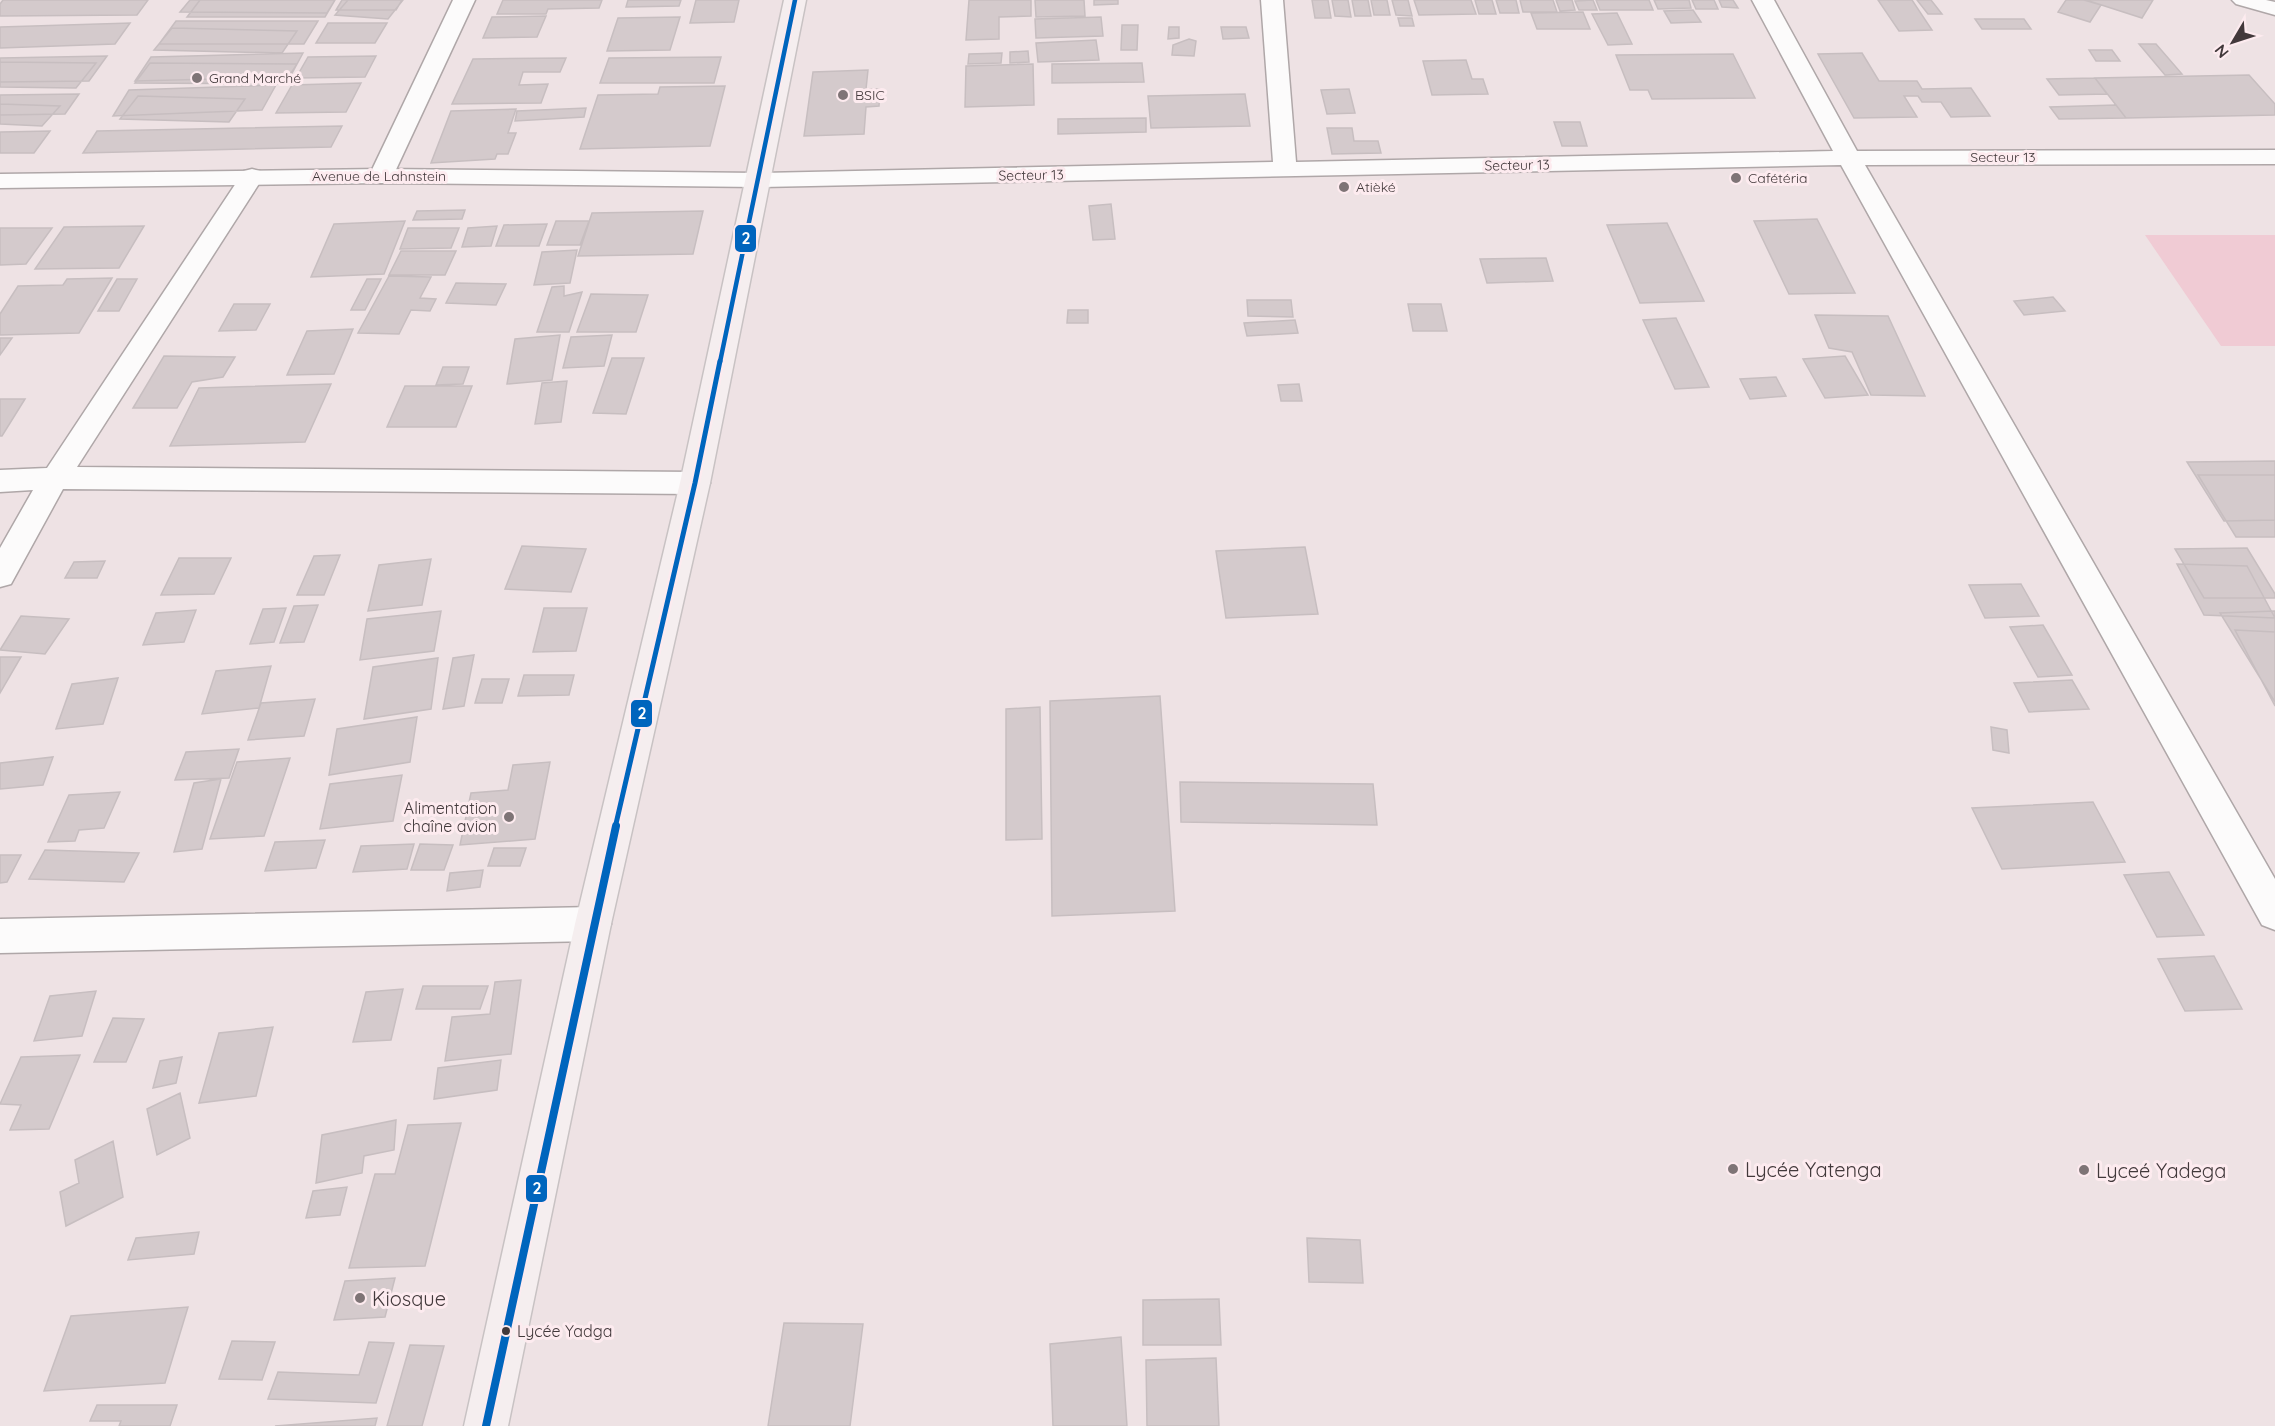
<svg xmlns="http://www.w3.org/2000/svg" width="2275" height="1426" viewBox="0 0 2275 1426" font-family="Quicksand,sans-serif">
  <rect width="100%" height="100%" fill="#eee2e4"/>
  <path fill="#f0cbd4" d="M2145,235H2275V346H2221Z"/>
  <path fill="#d4cacc" stroke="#c7bec0" stroke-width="1.5" d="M3,0H148L137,15L0,16V4Z
    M190,0H335L327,13L180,12Z
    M200,0H335L325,17H187Z
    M342,0H402L396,10H336Z
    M348,0H403L388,19L335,15Z
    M503,0H602L599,8L548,9L546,14H497Z
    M628,0H681L679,6L626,7Z
    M696,0H739L734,22L690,23Z
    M969,0H1031V16L999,17V39L966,40Z
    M1035,0H1084L1085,16L1036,17Z
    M1094,0H1118V4L1094,5Z
    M1312,0H1328L1331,18H1315Z
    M1332,0H1348L1351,17L1335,16Z
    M1352,0H1368L1371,16H1355Z
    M1371,0H1387L1390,15H1374Z
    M1392,0H1408L1412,16L1396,15Z
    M1414,0H1471L1476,14L1419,15Z
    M1475,0H1492L1496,14H1479Z
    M1496,0H1516L1519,13H1500Z
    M1520,0H1553L1557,12H1523Z
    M1556,0H1572L1575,10L1560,11Z
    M1593,0L1597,10H1579L1575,1Z
    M1596,0H1649L1653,10H1600Z
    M1654,0H1689L1691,8L1658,9Z
    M1692,0H1714L1718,9H1696Z
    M1719,0H1733L1738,8L1722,7Z
    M1878,0H1912L1932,30L1899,31Z
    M1917,0H1931L1942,14H1928Z
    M2066,0H2084L2101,5L2090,22L2058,12Z
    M2086,0H2153L2142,18Z
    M1693,10L1701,22L1671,23L1664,11Z
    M1583,12L1590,29H1537L1531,13Z
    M1617,13L1632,44L1608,45L1592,14Z
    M546,16L537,37L483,38L492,17Z
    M680,17L670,50L607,51L618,18Z
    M1101,17L1103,36L1036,38L1035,19Z
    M1398,18H1412L1414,26H1400Z
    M1975,19H2024L2031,29H1982Z
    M176,21H318L304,44H159Z
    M130,23L115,44L0,48V27Z
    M328,23H387L375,43H316Z
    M1122,25H1138L1137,50H1121Z
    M1169,27H1179V38L1168,39Z
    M1221,27H1246L1249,38L1223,39Z
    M172,28L297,31L282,53L154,50Z
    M1189,39L1196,41L1194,56L1172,55L1173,45Z
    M1096,40L1099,60L1038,62L1036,43Z
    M2139,44H2156L2182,74L2165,75Z
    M2089,50H2112L2120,61H2096Z
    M1028,51L1029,62L1010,63V52Z
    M303,53L290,77L135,81L151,57Z
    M1002,53L1001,63L968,64L969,54Z
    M1862,53L1879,81H1917L1922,89L1971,88L1990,116L1951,117L1941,102H1922L1918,96H1904L1917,117L1854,118L1818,54Z
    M1733,54L1755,98L1652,99L1648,90H1630L1616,55Z
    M107,56L89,81L0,82V58Z
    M376,56L365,77L296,78L308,57Z
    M721,57L714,83H600L609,58Z
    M566,58L560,72H523L519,85L548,84L541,103L452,104L473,59Z
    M1466,60L1472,79H1483L1488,94L1432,95L1423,61Z
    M0,62L96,63L76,88L0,87Z
    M150,63L297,64L284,84L135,83Z
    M1142,63L1144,82L1052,83V64Z
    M1033,64L1034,105L965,107L966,66Z
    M868,70L866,89H880L879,106L866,107L864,134L804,136L813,72Z
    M2249,75L2275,104V115L2126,118L2095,78Z
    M2095,78L2107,94L2059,95L2047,79Z
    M361,83L346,112L276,113L292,85Z
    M276,85L262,110L113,116L129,90Z
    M725,86L710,146L580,149L598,95L658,94L660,87Z
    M1349,89L1355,113L1327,114L1321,90Z
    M79,94L65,114L0,115V95Z
    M1245,94L1250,126L1151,128L1148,96Z
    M138,96L245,99L229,122L120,119Z
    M0,104L60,106L42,126L0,124Z
    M2116,105L2126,118L2059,119L2050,107Z
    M586,108L584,117L515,121L517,111Z
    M516,109L508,133H516L508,154H497L495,159L431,163L451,111Z
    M1146,118V132L1058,134V119Z
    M1554,122H1580L1587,146H1562Z
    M342,126L331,147L83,153L97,131Z
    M1327,128H1352L1354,141H1378L1381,153L1332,154Z
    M50,131L34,153H0V132Z
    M1111,204L1115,239L1093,240L1089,206Z
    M465,210L462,219L413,220L417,211Z
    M703,211L693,254L578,256L592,213Z
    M1817,219L1855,293L1789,294L1754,221Z
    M405,221L384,274L311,277L334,224Z
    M556,221H589L580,245H547Z
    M1667,223L1704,301L1640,303L1607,225Z
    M547,224L539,246H496L504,225Z
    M144,226L119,268L35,269L64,227Z
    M497,226L491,246L462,247L468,228Z
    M0,228H52L26,264L0,265Z
    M408,228H459L451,248L400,249Z
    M577,250L570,283L534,285L542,252Z
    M401,251H456L445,275H389Z
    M1546,258L1553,281L1487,283L1480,259Z
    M389,276L431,277L420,298L436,299L430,311L411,310L399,334L358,333Z
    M112,278L79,333L0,335V314L18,286L63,285L67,279Z
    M117,279H137L119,311H98Z
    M367,279H381L365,310H351Z
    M456,283L506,284L496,305L446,303Z
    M564,286V296L582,292L569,332H537L552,287Z
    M591,294L648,295L636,332H577Z
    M2053,297L2065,311L2024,315L2014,301Z
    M1247,300H1291L1293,317L1248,316Z
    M234,304H270L256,330L219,331Z
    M1408,304H1441L1447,331H1413Z
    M1068,310H1088V323H1067Z
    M1815,315L1888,316L1925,396L1871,395L1852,352L1829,348Z
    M1676,318L1709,387L1675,389L1643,320Z
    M1295,320L1298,333L1247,336L1244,323Z
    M353,329L334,374L287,375L307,331Z
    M560,335L552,380L507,384L515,339Z
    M612,335L604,366L563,368L571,337Z
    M0,338H12L0,355Z
    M164,356L235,357L223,377L192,382L177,408H133Z
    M1845,356L1868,395L1825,398L1803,359Z
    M612,358H644L626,414L593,413Z
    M443,367H469L463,384L436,385Z
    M1776,377L1786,396L1750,399L1740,379Z
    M567,381L561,422L535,424L542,383Z
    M331,384L305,442L170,446L199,388Z
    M1299,384L1302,401H1281L1278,385Z
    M405,386H472L456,427H387Z
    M25,399L2,436H0V399Z
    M2275,461V520L2224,521L2187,462Z
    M2198,475H2275V537H2236Z
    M522,546L586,549L571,592L505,589Z
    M1305,547L1318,614L1226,618L1216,551Z
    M2247,548L2275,594V598H2204L2175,549Z
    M340,555L324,595H297L314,556Z
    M179,558H231L214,594L161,595Z
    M431,559L422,605L368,611L379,565Z
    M105,561L97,578H65L74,562Z
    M2177,564L2247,566L2275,618L2204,615Z
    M2021,584L2039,616L1985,618L1969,585Z
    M318,605L304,642L280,643L294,606Z
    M286,608L274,642L250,644L263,609Z
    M544,608H587L576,651L533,652Z
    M196,610L184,642L143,645L156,613Z
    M441,611L434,651L360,660L367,619Z
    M2275,611V702L2220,613Z
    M21,616L69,619L45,654L0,650Z
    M2043,625L2072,675L2038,677L2010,627Z
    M2235,630L2275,632V706Z
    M474,655L464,706L443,709L453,658Z
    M0,657H21L0,693Z
    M438,658L431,709L364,719L373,667Z
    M271,666L259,708L202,714L216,671Z
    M524,675H574L569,695L518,696Z
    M118,678L103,724L56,729L72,684Z
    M482,679H509L502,703H475Z
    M2072,680L2089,709L2029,712L2014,683Z
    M1160,696L1175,911L1052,916L1050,701Z
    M315,699L304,736L248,740L261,703Z
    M1040,707L1042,839L1006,840V709Z
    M417,717L410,762L329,775L337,729Z
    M1991,727L2007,730L2009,753L1993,750Z
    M239,749L229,778L175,780L186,752Z
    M53,757L43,785L0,789V763Z
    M290,758L264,836L210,839L237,762Z
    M550,762L535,839L460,845L471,793L508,790L513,765Z
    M402,775L393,821L320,829L330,784Z
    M221,779L202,849L174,852L194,783Z
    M1180,782L1373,784L1377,825L1181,822Z
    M120,792L104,828L79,830L75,841L48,842L69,795Z
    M2093,802L2125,862L2002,869L1972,808Z
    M325,840L316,868L265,871L275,842Z
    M414,844L407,869L353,872L361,846Z
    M420,844L453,845L444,870H411Z
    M494,848H526L520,866H488Z
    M45,850L139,853L124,882L29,879Z
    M0,855H21L7,882L0,883Z
    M483,870L480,887L447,891L450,873Z
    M2169,872L2204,935L2157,937L2124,875Z
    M2214,956L2242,1009L2185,1011L2158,959Z
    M521,980L511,1054L445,1061L452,1017L490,1014L495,982Z
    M423,986H488L480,1009H416Z
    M403,989L391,1040L353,1042L366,992Z
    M96,991L82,1036L34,1041L50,996Z
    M113,1018L144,1019L126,1062H94Z
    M273,1027L256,1096L199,1103L219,1033Z
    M80,1055L49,1129L10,1130L21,1105L0,1104L21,1057Z
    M182,1057L176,1083L153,1088L160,1061Z
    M501,1060L497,1090L434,1099L438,1068Z
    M180,1093L190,1138L157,1155L147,1109Z
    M396,1120L394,1150L364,1156L362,1173L316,1183L322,1135Z
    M461,1123L425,1266L349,1268L375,1174H395L408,1125Z
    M113,1141L123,1197L66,1226L60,1192L79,1183L75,1160Z
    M347,1187L340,1215L306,1218L313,1191Z
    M199,1232L194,1254L128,1260L136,1238Z
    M1307,1238L1360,1240L1363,1283L1309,1282Z
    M395,1278L385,1317L334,1320L345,1281Z
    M1219,1299L1221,1345H1143V1300Z
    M188,1307L165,1383L44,1391L71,1316Z
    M784,1323L863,1324L850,1426H768Z
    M1121,1337L1127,1426H1053L1050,1344Z
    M232,1341L275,1342L262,1380L219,1379Z
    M369,1342L394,1343L376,1403L268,1399L278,1372L359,1375Z
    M410,1345L444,1346L422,1426H387Z
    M1216,1358L1219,1426H1147L1146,1360Z
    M97,1405H177L170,1426H119L121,1421H90Z
    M377,1418L375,1426H275Z"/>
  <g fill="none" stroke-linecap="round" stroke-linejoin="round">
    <defs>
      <path id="minor" d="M453,0H475L393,176L389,181L381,183L373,181L369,176Z
        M1261,0H1283L1296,162L1833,151L1752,0H1774L1857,151L2275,150V164L1865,165L2275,879V930L2262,925L1841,165L758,187L749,185L746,180L749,175L758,173L1273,162Z
        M2232,0H2266L2275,2V15L2236,4Z
        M252,169L260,171L264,176L77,467L695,472L705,475L710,483L705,491L695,494L63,489L11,584L0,587V548L33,490L0,492V470L47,468L244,171Z
        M593,907L606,912L611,924L606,936L593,941L0,953V919Z"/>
      <path id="tertiary" d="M381,169L758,173L767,175L770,180L767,185L758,187L381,183L0,188V174Z"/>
      <path id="primary" d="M784,0H806L710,483L611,924L508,1426H464L575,924L680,483Z"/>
    </defs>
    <use href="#minor" stroke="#afa7a8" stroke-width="3"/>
    <use href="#tertiary" stroke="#afa7a8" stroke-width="3"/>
    <use href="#primary" stroke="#c8c2c3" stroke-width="3"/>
    <use href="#minor" fill="#fcfbfb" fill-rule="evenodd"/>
    <use href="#tertiary" fill="#fcfbfb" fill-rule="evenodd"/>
    <use href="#primary" fill="#f5eeef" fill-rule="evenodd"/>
    <defs>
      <path id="bus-1-far2" d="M720,362L795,0"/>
      <path id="bus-1-far1" d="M615,828L695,483L720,361"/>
      <path id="bus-1" d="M486,1426L616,826"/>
    </defs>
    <use href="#bus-1-far2" stroke="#fdebef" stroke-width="8"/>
    <use href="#bus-1-far1" stroke="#fdebef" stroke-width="10"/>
    <use href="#bus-1" stroke="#fdebef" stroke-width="12"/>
    <use href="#bus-1-far2" stroke="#0065bd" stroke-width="4.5"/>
    <use href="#bus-1-far1" stroke="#0065bd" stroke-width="5"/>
    <use href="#bus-1" stroke="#0065bd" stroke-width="8"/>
  </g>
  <g fill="#7e7476" stroke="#fdebef" stroke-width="2">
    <circle cx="197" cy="78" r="6"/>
    <circle cx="843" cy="95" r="6"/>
    <circle cx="1736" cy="178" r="6"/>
    <circle cx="1344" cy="187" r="6"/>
    <circle cx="509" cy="817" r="6"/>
    <circle cx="1733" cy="1169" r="6"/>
    <circle cx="2084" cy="1170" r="6"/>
    <circle cx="360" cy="1298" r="6"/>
  </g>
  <circle fill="#42393b" stroke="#fdebef" stroke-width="2" cx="506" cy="1331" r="5"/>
  <g text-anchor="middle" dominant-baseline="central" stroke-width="6" stroke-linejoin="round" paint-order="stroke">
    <g font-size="14" fill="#42393b" stroke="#fdebef" text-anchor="start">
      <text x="209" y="78">Grand Marché</text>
      <text x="855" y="95">BSIC</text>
      <text x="1748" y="178">Cafétéria</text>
      <text x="1356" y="187">Atièké</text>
    </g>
    <g font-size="14" fill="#42393b" stroke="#fdebef">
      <text x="2003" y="157">Secteur 13</text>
      <text transform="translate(1517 165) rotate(-1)">Secteur 13</text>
      <text transform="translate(1031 175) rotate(-1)">Secteur 13</text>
      <text x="379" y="176">Avenue de Lahnstein</text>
    </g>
    <g font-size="16" fill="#42393b" stroke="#fdebef" text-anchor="end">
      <text x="497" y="808">Alimentation<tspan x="497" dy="18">chaîne avion</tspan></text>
    </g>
    <g font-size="16" fill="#42393b" stroke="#fdebef" text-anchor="start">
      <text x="517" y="1331">Lycée Yadga</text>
    </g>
    <g font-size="20" fill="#42393b" stroke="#fdebef" text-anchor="start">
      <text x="1745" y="1169">Lycée Yatenga</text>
      <text x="2096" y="1170">Lyceé Yadega</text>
      <text x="372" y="1298">Kiosque</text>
    </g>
  </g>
  <g stroke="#fdebef" stroke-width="2">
    <rect x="734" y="224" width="23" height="29" rx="6" fill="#0065bd"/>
    <rect x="630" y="699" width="23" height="29" rx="6" fill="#0065bd"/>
    <rect x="525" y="1174" width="23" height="29" rx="6" fill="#0065bd"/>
  </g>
  <g font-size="16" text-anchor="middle" font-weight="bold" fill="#fff">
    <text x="746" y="244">2</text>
    <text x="642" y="719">2</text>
    <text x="537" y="1194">2</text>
  </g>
  <g transform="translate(2233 42) rotate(231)" stroke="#fdebef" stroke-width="4.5" paint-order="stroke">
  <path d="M0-4.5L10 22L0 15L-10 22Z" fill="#42393b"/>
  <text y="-9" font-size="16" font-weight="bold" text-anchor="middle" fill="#42393b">N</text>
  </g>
</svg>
